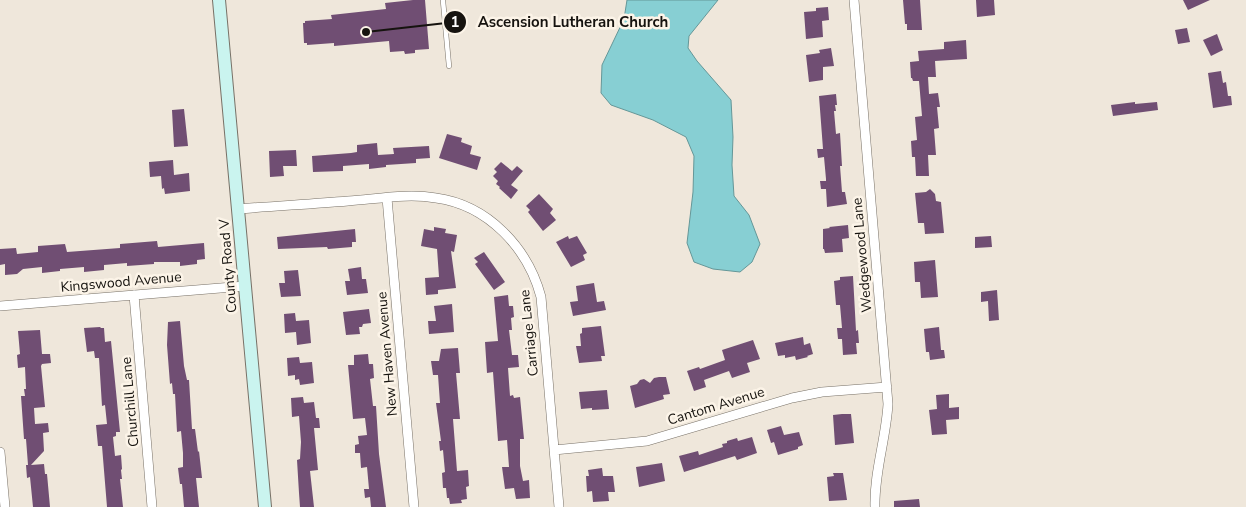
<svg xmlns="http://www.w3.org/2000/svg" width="1246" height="507" viewBox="0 0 1246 507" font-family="'Nunito Sans',sans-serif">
  <rect width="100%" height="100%" fill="#efe7db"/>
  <path fill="#87cfd3" stroke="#659798" d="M627,0H718L689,36L688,48L697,61L731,100L733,137L732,165L734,196L749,215L760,244L752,262L740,272L713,269L694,262L687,243L693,192L694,156L686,137L653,120L611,105L601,93L602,65L624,19Z"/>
  <path fill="#704e73" d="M413,0H425L429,49L415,50V53L405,54L404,51L390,52L389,41L334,46V43L307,45V43H304L303,23H305V21L332,19L331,15L386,9L385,3Z
    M903,0H920L922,30H907V24H905Z
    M976,0H994L995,15L977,17Z
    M1183,0H1210L1188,10Z
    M828,7L829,20L822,21L823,37L806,39L804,12L816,11V8Z
    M1187,28L1190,42L1178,44L1175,30Z
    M1217,34L1223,50L1211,56L1203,40Z
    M966,40L967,59L935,61L936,77H928L929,94L938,93L940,107H937L939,128L934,129L936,155H928L929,176H916L915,157H912L911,141L917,140L915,117L922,116L919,81H913L912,78H911L910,62L919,61L918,51L944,49V42Z
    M831,48L834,66L823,67V80L809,82L806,55L820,53L819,50Z
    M1221,71L1223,83L1226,82L1228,96H1231L1232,105L1213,108L1208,73Z
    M836,94L837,105H835L836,111H834L836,134L840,133L842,166H840L842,192H845L847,204L827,207L826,189H821L820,181H826V179L824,157L818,158L817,149H823L819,96Z
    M1135,102V104L1157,102L1158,110L1113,116L1111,105Z
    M184,109L188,146L174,147L172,110Z
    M447,134L462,138L461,142L472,146L470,154L481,157L477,170L439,158Z
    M377,143L378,155L394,154L393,148L429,146L430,158L416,159V163L386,165V167L369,169V164L343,166V171L313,172L312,156L351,153L357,152V145Z
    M296,150L297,166H283L284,176L270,177L269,151Z
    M173,160L174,175L189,173L190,191L165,194L164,188L162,189L161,176L150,177L149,162Z
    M501,162L512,171L517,166L523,171L511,185L518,190L511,199L499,188L500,187L496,184L498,181L493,176L497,172L494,169Z
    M930,189L935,194L936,201L941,202L944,233L925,234L924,223H918L915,193L926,192Z
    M539,194L553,209L550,213L556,220L543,231L528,212L530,210L526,206Z
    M848,225L849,238L842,239L843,252L825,253L824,249H823V229L830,228L829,227Z
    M434,227L446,229L445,233L457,235L454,252L451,251L456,288L438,290V294L426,295L425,278L439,277L437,249L421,246L424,229L434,231Z
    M355,229L356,242H352V247L328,249L327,247L278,249L277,237Z
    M568,236L569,239L577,236L587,253L583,255L585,260L571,267L556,242Z
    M991,236L992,247L975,248V237Z
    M157,241L158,247L204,243L205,259L197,260V264L180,266V262H154V264L127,266V263L104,265V270L84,272V267L60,269V271L42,273V267L23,269L17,274L5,275V264L0,265V249L16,248L17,254L38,252V246L65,244L67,252L120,248V244Z
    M484,252L505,282L494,290L475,264L478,262L474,258Z
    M935,260L938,297L921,298L920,282H915L914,262Z
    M361,267L362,279H366L368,293L347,295L345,281H350L348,269Z
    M298,270L301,296L281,297L279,283H285L284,271Z
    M853,276L856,331L858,330L859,343H856L857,354L843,355L842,339H838L837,328H842L840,305H836L834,281L840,280V277Z
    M594,283L597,302L604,301L606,310L573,316L570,302L578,301L576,286Z
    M997,290L999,320L989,321L988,301L981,302V292Z
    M508,295L509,306H513L514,317L511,318L512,330H509L512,355H518L519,367L508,368L510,396L513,395L514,398L520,397L524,439H520V466L523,481L529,480L530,498L516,499L514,488L505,489L502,467H509L507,440L498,441L493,372L487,373L485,342L498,341L494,297Z
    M452,304L454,332L429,334L428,321H436L434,306Z
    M369,309L371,323L363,324L362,327H359L360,334L346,335L343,312Z
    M295,313L296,321L309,320L311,343L297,345L296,332L285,333L284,314Z
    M180,321L184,366L187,380H189L192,429H195L198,452L199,451L202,478H196L199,507H184L182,484H180L178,468L183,467V453L181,431L177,432L175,394H173L172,383L170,384L167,345L168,322Z
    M601,326L605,356H601L602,361L579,363L576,346H581L580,334L582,333V328Z
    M100,327L101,328H104L105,342L111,341L120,432H116V436L113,437L115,456L121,455L122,469L121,470L122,479H120L123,507H107L102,446H98L96,425L107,424L105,405L102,406L99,358H95L94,351L87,352L84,328Z
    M939,327L941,350H944L945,358L930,360L929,352H926L924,329Z
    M40,330L42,354H50L51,363L42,364L41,366L45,407L34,408L35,424L48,423L49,432L43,433L44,451L31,465L44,464L45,474H47L50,507H33L30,477L27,478L26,465H28L26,439H24L21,396H25L24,389H26L25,367L18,368L17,355L20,354L18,331Z
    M803,337L804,345L810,343L813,354L807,356L808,357L796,360L795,356L785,358V355L778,356L775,343Z
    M753,340L760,359L747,363L750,372L732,378L729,371L704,380L706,387L694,391L687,371L699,367L700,369L725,360L722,350Z
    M458,348L460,373H456L460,419H453L457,471L468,470L469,486L466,487L467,499L461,500L462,503L450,504L449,498H447L446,488H443L442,473L445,472L443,450L440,451L439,441H441L436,403H440L438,375H433L431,361H439L441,349Z
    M368,354L369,364H373L374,378L370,379L373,406H376L379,454L386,507H371L370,497L365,498L364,489H369L367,467L361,468L360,453H355V445L359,444L358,436L367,435L365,418L353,419L348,365H354V355Z
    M299,357L300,363L312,362L314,383L300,385L299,379L295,380V375L288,376L287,358Z
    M659,377H666L670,394L663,395L664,399L635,408L630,386L637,384L640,380L644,379L650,383L654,378Z
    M607,390L609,409L592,410V408L581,409L579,392Z
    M949,394V408L959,407V419L946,420L947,434L932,435L929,410L937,409L936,395Z
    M303,397L304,403L314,402L316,418H319L320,428H314L318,470L310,471L314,507H300L299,493L297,460L300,459L301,442L299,416L292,417L291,398Z
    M842,414H851L854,443L835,445L833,415Z
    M781,426L784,435L799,432L803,445L798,447V449L778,455L774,442L771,443L767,430Z
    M752,437L757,453L737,460L735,456L684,472L679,456L698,451L699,455L723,447L722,444L727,443V441L737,438L738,441Z
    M662,463L665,481L639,487L636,467Z
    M602,468L603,476H613L615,492H608L609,501L593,502L592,491L587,492L586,476H589L588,470Z
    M833,473H843L847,500L829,501L827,477L834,476Z
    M919,499L920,507H894V501Z"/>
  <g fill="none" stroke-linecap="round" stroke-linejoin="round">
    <defs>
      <path id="service" d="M443,1L449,66"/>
      <path id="minor" d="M854,0L888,404C886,439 874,472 875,507
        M387,198L414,507
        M238,209C275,206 312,204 348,201C377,199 408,193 436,198C488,205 528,248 541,297L559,507
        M134,295L152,507
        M0,306L245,286
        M554,450L647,441L792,398L822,392L887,387
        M0,452L5,507"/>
      <path id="secondary" d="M219,0L265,507"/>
    </defs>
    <use href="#service" stroke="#787167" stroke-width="5.5"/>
    <use href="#minor" stroke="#787167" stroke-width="10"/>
    <use href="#secondary" stroke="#787167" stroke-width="14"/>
    <use href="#service" stroke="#fff" stroke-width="4.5"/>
    <use href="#minor" stroke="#fff" stroke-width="9"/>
    <use href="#secondary" stroke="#caf4ef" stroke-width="12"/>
  </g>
  <g text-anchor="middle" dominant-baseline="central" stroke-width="5" stroke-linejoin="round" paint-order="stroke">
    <g font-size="14" fill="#16130f" stroke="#fcf4e8">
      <text transform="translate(862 255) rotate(-95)">Wedgewood Lane</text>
      <text transform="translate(228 266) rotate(-95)">County Road V</text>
      <text transform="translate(121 282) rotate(-5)">Kingswood Avenue</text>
      <text transform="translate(529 333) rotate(-96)">Carriage Lane</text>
      <text transform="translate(387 354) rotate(-95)">New Haven Avenue</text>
      <text transform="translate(130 402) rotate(-95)">Churchill Lane</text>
      <text transform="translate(716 406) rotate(-17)">Cantom Avenue</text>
    </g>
  </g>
  <path fill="none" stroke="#16130f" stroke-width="2" d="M366 32L455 22"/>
  <g fill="#16130f" stroke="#fcf4e8" stroke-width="2">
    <circle cx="366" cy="32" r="5"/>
    <circle cx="455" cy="22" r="12"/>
  </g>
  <g font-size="15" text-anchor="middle" font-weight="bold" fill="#fff">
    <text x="455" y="27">1</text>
  </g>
  <g font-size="15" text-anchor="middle" font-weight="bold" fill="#16130f" stroke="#fcf4e8" stroke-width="5" stroke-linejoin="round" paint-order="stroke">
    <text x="573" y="27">Ascension Lutheran Church</text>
  </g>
</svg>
